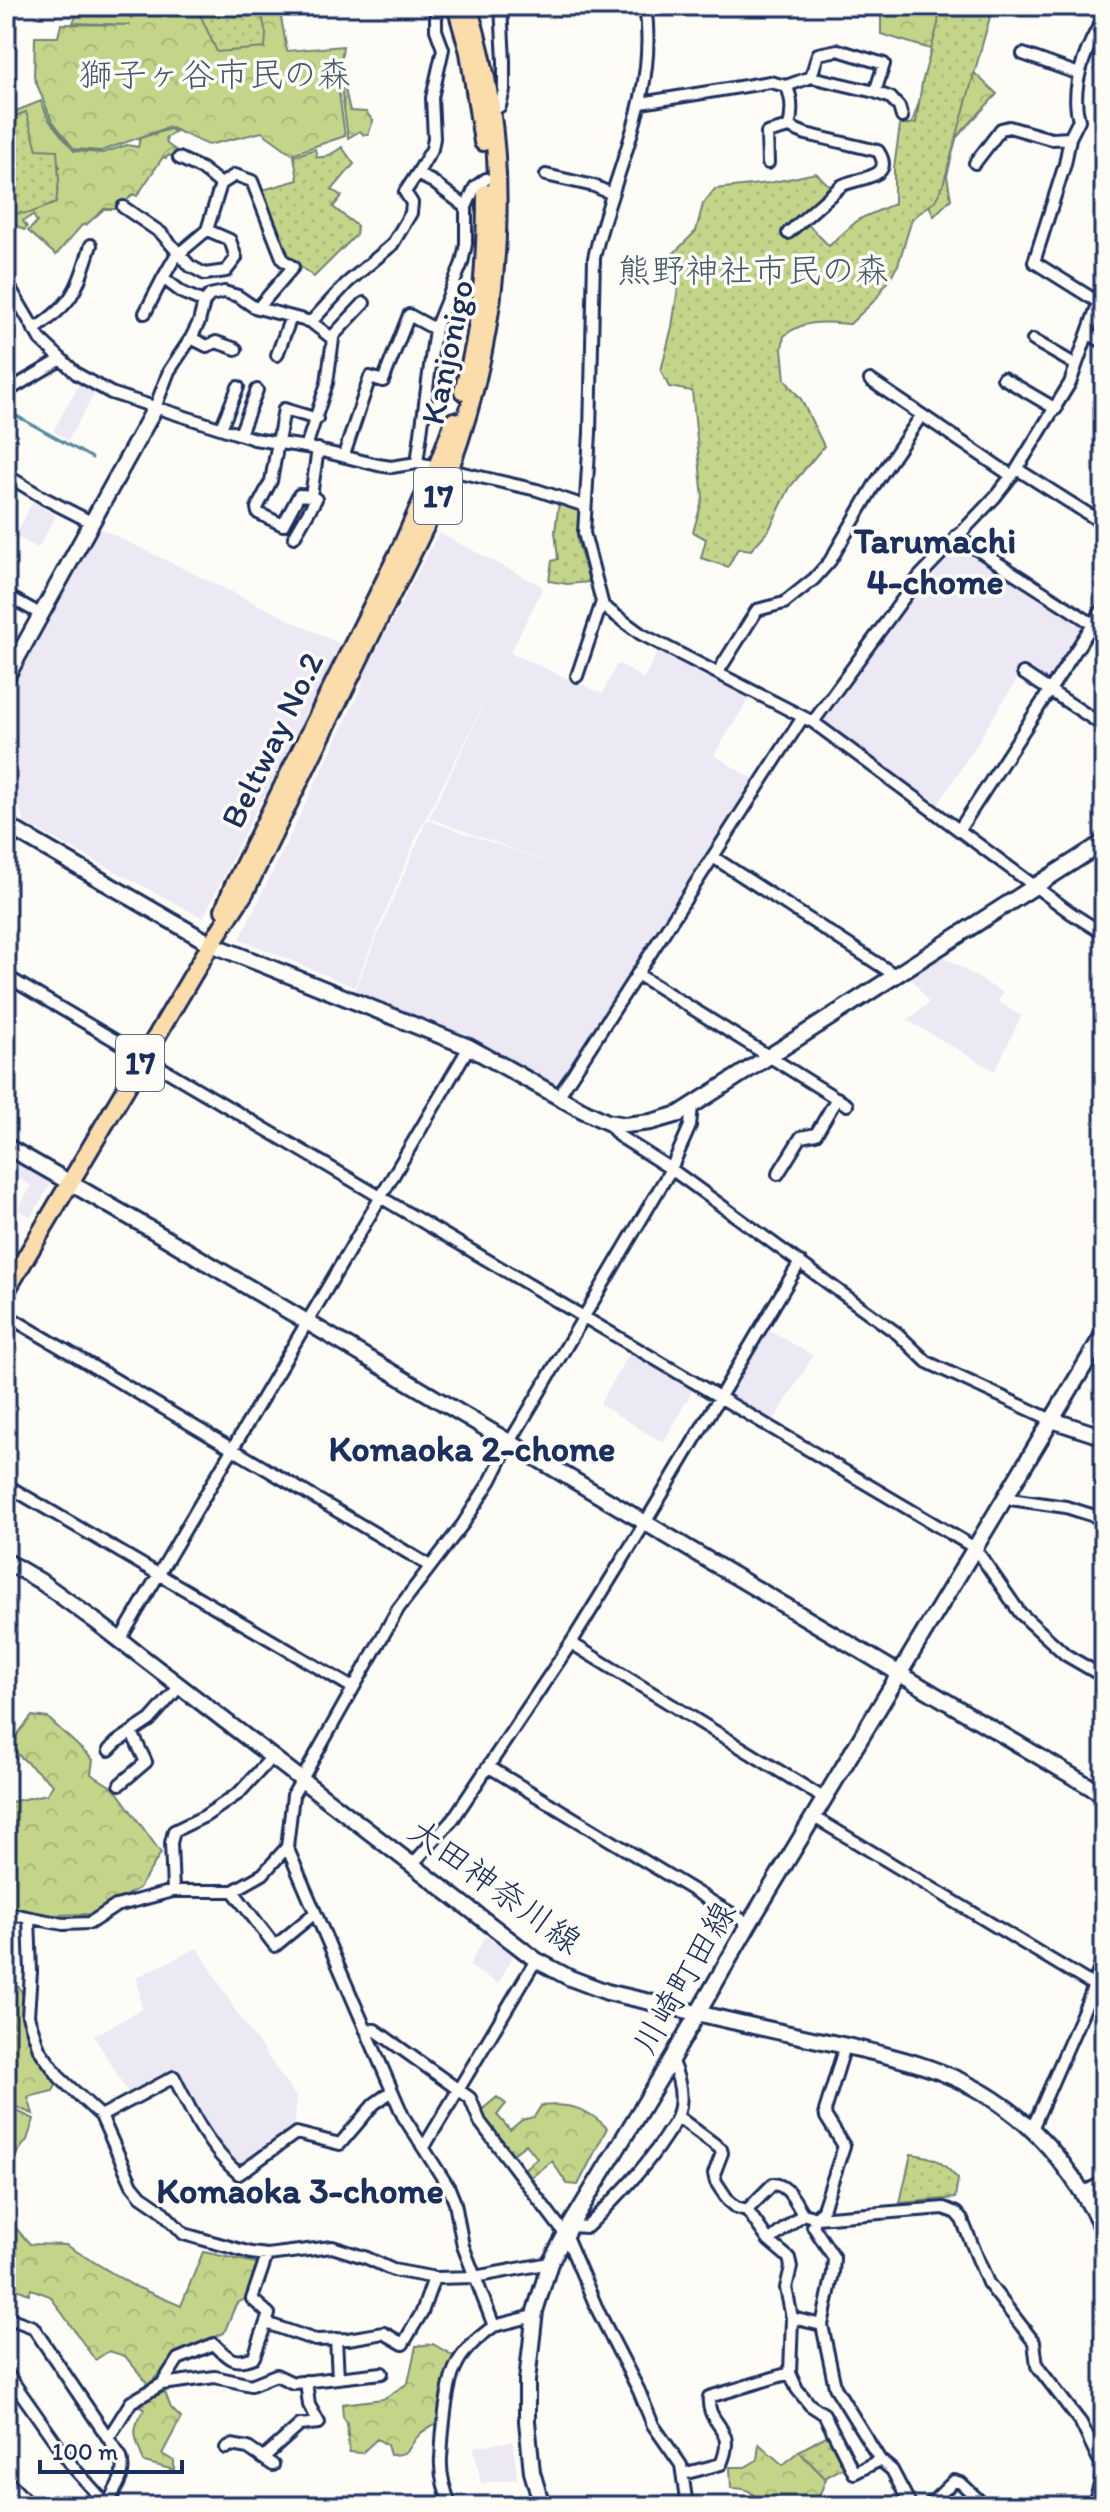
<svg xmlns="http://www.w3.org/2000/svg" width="1110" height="2512" viewBox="0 0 1110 2512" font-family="Itim,'Klee One',sans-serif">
  <defs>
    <pattern id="forest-crowns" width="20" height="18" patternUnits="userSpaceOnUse" patternTransform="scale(2)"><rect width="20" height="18" fill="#c4d58a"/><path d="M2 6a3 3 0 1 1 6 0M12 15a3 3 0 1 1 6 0" fill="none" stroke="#a8b77a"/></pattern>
    <pattern id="park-dots" width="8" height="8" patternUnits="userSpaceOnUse" patternTransform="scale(2)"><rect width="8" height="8" fill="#c4d58a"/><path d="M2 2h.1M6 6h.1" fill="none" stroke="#a8b77a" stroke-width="1.8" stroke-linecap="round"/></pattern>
  </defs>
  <rect width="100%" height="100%" fill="#fdfcf7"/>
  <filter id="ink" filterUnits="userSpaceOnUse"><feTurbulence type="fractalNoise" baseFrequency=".0125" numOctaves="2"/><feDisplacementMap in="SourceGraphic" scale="16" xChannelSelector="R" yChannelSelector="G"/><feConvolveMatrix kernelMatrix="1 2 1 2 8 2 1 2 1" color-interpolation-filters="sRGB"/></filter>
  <g filter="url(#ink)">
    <path fill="#ece8f4" d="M80,383L95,393L68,440L53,431Z
      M33,502L56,516L38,548L15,536Z
      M99,528L340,644L274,784L259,803L203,918L25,823L6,767V694Z
      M439,533L543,587L510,653L603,694L616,665L620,664L643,679L661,646L750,697L714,755L756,781L558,1085L469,1036L354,991L427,820L564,868L429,818L495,683L420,829L354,987L240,939L360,691L366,670Z
      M957,548H963L1081,624V627L1048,680L1025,667L938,805L825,721L914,596Z
      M942,956L1003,993L998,1002L1021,1016L995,1071L907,1020L929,1003L910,976Z
      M18,1160L53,1180L31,1217L18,1209L31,1186L12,1173Z
      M766,1328L813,1356L774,1420L729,1394Z
      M632,1349L695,1386L663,1443L600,1404Z
      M488,1937L513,1956L498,1984L469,1966L484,1938Z
      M198,1948L237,2013L296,2097L295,2128L238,2169L223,2155L196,2113L173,2071L129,2094L94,2036L142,2009L137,1977Z
      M513,2441L517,2479L481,2483L474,2447Z"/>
    <path fill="url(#forest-crowns)" stroke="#708274" stroke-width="2" d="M80,6H96L101,9V6H133L131,19L134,6H279L287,51L343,46L338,86L345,136L292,154L262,132L208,145L169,127L101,151L74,149L51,119L34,77L35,37H58L61,24L130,25L73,23Z
      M881,6H991L970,69L997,94L956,138L947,176L951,199L934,216L927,201L909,131L937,51L881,34Z
      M344,85L350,111L366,112L373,121L368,135H364L360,131L348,138L341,86Z
      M41,101L49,120L74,151L103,153L127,145L138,147L140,138L170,129L175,132L166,138L167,144L181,154L176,160L169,155L166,158L163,157L137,196L133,194L119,209H104L86,225H82L56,255L28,231L37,222L33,215L23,221L27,227L24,230L11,222L6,221V206L60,167L53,155L43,159L6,123V115Z
      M32,1716L48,1718L93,1760L91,1774L115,1789L161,1853L139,1888L92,1914L51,1915L9,1910L6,1908V1803L47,1794L53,1785L8,1746Z
      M6,1987H19C26,1997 22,2007 25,2019C30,2043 43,2062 57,2083L53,2091L28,2097L33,2114L6,2103L8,2078L6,2077Z
      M497,2097L506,2104L497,2115L510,2130L522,2120L534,2117L541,2106C569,2103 587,2108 607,2128L578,2185L567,2184L552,2161L529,2179L523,2170L537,2158L526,2144L512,2155L483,2117L484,2108Z
      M6,2106L34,2119L27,2140L6,2167Z
      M6,2226H14L30,2244L66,2245L132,2285L181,2306L203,2252L261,2264L248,2297L236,2304L224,2333L176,2354L149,2385L125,2356L109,2351L95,2360L50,2296L31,2289L29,2294L6,2285Z
      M433,2344L457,2358L439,2423C434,2426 425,2429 421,2433C407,2445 414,2455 390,2455L387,2445L377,2439L362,2453L349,2452L347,2423L343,2417L342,2404L383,2399L408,2383L416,2346Z
      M165,2392L171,2408L181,2418L162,2454L174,2461V2470L144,2462C136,2439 129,2431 144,2410L139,2403Z
      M759,2444L783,2465L799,2451L826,2479L817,2501L841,2506H761C753,2491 748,2488 731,2488L730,2467H745L757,2460Z"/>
    <path fill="url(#park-dots)" stroke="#708274" stroke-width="2" d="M191,6H260L266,34L265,48L217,52L198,10Z
      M940,6H993L943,185L935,201L912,219L898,265L876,299L850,324C826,322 804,319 784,336L782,348L785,380L801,399L824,446L790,487L769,530L751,550L738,548L728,567L701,558L706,539L693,532L703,498L692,391L669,387L661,371L672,327L678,288L673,254L696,231L703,204L715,189L769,183L816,173L833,189L801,217L829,246L859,219L894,204V168L900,125L916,123L922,83L938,24Z
      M26,112L37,149L57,150L59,180L56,203L30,213L6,214V119Z
      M342,147L354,164L332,190L342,196L333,207L357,226L356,235L314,277L289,258L263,190L298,180L294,156L315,149L317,157C324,159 336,152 342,147Z
      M559,502L577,508L579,511L577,540L589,582L567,584L549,581L552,561L558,559L555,531Z
      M911,2154C936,2157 941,2161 958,2179L955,2198L900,2203Z
      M828,2435L844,2467L825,2478L799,2451Z"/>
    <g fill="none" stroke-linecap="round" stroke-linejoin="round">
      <path stroke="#528ba2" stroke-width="3" d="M6,410L92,458"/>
      <defs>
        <path id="street" d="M645,6C659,95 612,175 594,258L590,433L584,533L603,606L641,634L813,722L1071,913L1104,934
          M1023,54L1079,74
          M811,77L818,54L838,50L884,64L875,92
          M786,86L811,77L875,92L891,98L899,107L902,117
          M641,103L770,82L786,86C793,98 792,114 789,127L806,134L878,151C897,180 855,177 841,186L788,233
          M489,113L500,106L504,90V61L501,6
          M179,158L202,169L221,184
          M768,163L767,133L789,127
          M975,163L1001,129L1009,127L1051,139L1070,138
          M417,174L432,149L434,138L432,98L443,49L436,30V6
          M546,175L594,186L612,194
          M123,207L161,233L190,266L205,274L226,271L236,258L230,240L207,230
          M6,281L40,339L77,374L111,393L254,439L306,447L378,465L391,467L417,463L437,467L537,490L585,506
          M204,302L183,293L163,278L175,257L207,230L221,184L235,175L252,181L283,260L293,267L258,308
          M1098,302L1034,262L1065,164L1070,138L1079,120C1069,86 1087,46 1104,17
          M145,313L163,278
          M311,322L347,283L392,245L411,213L412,203L405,192L417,174L433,182L466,207L475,187L486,179
          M34,330C75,301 76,292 91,245
          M1088,333L1104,343
          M191,338L207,346L216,342L236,349
          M331,338L364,303
          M1033,340L1076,365
          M277,355L291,317
          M1003,378L1056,409
          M870,380L1012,476
          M6,392L60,360
          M155,408L169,371L191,338L199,322L204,302L210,295L224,292L238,296L254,307L311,322L333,339L327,383L306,447
          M221,428L238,387
          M240,434L257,390
          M344,455L370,377L383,381L409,315L435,329
          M417,463L435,329L462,263L466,244V207
          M1017,469L1104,524
          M6,475L44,498L93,523
          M311,496L299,495L283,525L258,513L257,508L271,481L284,409L317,419
          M956,536L1093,624
          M294,537L316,499L311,496L318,449
          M6,595L42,615
          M718,672L757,610L784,603L814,579L830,561L875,484L921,416
          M1023,673L1104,726
          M577,676L602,602
          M813,722L919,577L995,497L1017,469L1070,383L1104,287
          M959,830L1104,607
          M713,857L895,975
          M637,974L847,1105
          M6,976L975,1548L1020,1613L1066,1655L1104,1677
          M558,1097L803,717
          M607,1122L619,1136L671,1169L898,1334L927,1362L1052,1420
          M778,1174L801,1137L816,1134L837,1098
          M6,1315L430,1566
          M6,1485L353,1688
          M1003,1498L1066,1507L1104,1519
          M120,1640L469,1047
          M571,1643L825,1799
          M109,1750L117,1742L150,1720L180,1686
          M489,1767L749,1924
          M120,1784L146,1762L132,1733
          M814,1817L1093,1985L1104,1987
          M412,1865L453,1819L571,1643L645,1523L800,1262
          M173,1891L171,1843L174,1831L205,1816L239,1793L272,1757
          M233,1891L275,1946L315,1913
          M6,1913L63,1924L90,1923L116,1906L173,1891H233L263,1874L287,1847
          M29,1918L31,1972L28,2016L39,2049L60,2078L101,2116L132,2185L141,2196L160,2209L184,2234L251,2253L267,2255L332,2247L367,2258L393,2270L436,2278L474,2277L550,2263
          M365,2029L375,2030L470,2098L480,2122L565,2234L598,2311L639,2391L653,2425L681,2465L687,2506
          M845,2046L825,2111L826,2117L844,2146L823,2209L816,2218L813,2226L834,2258L833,2273L822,2325L835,2387L880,2460L892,2470L911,2506
          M101,2116L174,2077C192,2113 208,2148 239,2174L296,2133L340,2144L374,2104L392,2091
          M678,2117L721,2149L722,2153L714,2174L716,2182L728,2200L736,2207L747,2210L769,2241L789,2258L791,2267L786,2288L792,2318L790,2373L797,2389L810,2405L824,2414L854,2473L880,2460
          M1032,2129L1090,1996L1104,1956
          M424,2147L536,1960
          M1084,2192L1104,2182
          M747,2210L773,2184C789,2185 794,2201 803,2214
          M570,2226L587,2227C616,2198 643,2171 665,2137C669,2130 676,2123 678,2115C684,2097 679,2077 671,2060
          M769,2241L803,2214L816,2218L944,2208L956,2213L962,2220L988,2283L1034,2342L1037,2366L1081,2423L1098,2458L1104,2463
          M534,2316L494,2326L463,2246L455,2203L449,2188L403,2116L287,1847L293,1795L398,1609L463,1524L491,1480L510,1442L671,1169L690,1126L692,1106
          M6,2317L33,2327L121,2457C127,2479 114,2486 108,2506
          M792,2318L822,2325
          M266,2323L315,2340L348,2339L384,2333L403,2344L422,2312L434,2278
          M336,2339L338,2378
          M6,2372L73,2467L108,2506
          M162,2384L215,2377L251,2385L276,2375L293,2383L382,2373
          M109,2437L131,2402L162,2384L178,2359L214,2344C229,2359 233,2365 254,2357L269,2314L252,2299L267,2255
          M226,2448L231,2445L248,2448L273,2465
          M263,2458L300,2425L319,2423L309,2405L306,2381
          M683,2474L721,2464C738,2425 706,2427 709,2397L790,2373
          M6,2480L31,2506
          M451,2506C445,2492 440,2473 441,2458C442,2435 446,2386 456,2366C463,2350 480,2336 494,2326
          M928,2506L954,2481L961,2483L985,2506
          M1093,2506L1104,2472"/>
        <path id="secondary" d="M6,678L155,408
          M6,825L211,944L469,1047L582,1110L607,1122L625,1125L651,1122L679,1114L1104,842
          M6,1146L147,1227L1104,1795
          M1052,1420L1104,1437
          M6,1561L40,1581L94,1620L536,1960L570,1978L607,1992C668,2006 729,2021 790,2034C862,2050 942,2061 1002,2105C1048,2137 1079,2182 1104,2231
          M542,2506L532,2472L527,2421V2381L535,2311L550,2263L570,2226L671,2060L749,1924L1104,1333"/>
        <path id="primary" d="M456,6L469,52L483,142
          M463,391C482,328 486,259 486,193
          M224,910L233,887L400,550L437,467L454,421
          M6,1291L211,944L245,892C285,809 326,726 367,643C395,585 428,528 450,468C504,321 515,157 468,6"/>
      </defs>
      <use href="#street" stroke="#1b2f5e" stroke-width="16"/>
      <use href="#secondary" stroke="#1b2f5e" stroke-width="20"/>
      <use href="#primary" stroke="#1b2f5e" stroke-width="22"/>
      <use href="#street" stroke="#fdfcf7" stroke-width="10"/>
      <use href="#secondary" stroke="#fdfcf7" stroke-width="14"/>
      <use href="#primary" stroke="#fbdcab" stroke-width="16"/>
    </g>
  </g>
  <g text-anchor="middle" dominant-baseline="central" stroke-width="7" stroke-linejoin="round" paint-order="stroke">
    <g fill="#fdfcf7" stroke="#5f6c8c" stroke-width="2">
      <rect x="414" y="468" width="48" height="56" rx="6"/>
      <rect x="116" y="1035" width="48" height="56" rx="6"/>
    </g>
    <g font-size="32" font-weight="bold" fill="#1b2f5e">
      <text x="438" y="496">17</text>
      <text x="140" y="1063">17</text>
    </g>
    <g font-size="34" fill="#455869" stroke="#fdfcf7">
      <text x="215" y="74">獅子ヶ谷市民の森</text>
      <text x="753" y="270">熊野神社市民の森</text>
    </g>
    <g font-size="34" fill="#1b2f5e" stroke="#fdfcf7">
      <text transform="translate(447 352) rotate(-78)">Kanjonigo</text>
      <text transform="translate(272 740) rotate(-64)">Beltway No.2</text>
      <text transform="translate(495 1886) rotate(36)">大田神奈川線</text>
      <text transform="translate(684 1978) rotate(-60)">川崎町田線</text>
    </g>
    <g font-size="36" font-weight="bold" fill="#1b2f5e" stroke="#fdfcf7">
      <text x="935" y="540">Tarumachi<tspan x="935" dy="41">4-chome</tspan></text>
      <text x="472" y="1448">Komaoka 2-chome</text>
      <text x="300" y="2190">Komaoka 3-chome</text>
    </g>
  </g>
  <rect width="1110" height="2512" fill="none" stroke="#fdfcf7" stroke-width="32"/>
  <rect x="16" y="16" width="1078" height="2480" fill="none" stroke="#1b2f5e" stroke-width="3" filter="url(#ink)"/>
  <path d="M40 2460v12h142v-12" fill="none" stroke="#1b2f5e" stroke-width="4"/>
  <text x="52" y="2460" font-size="24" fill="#1b2f5e" stroke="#fdfcf7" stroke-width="6" paint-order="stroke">100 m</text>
</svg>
